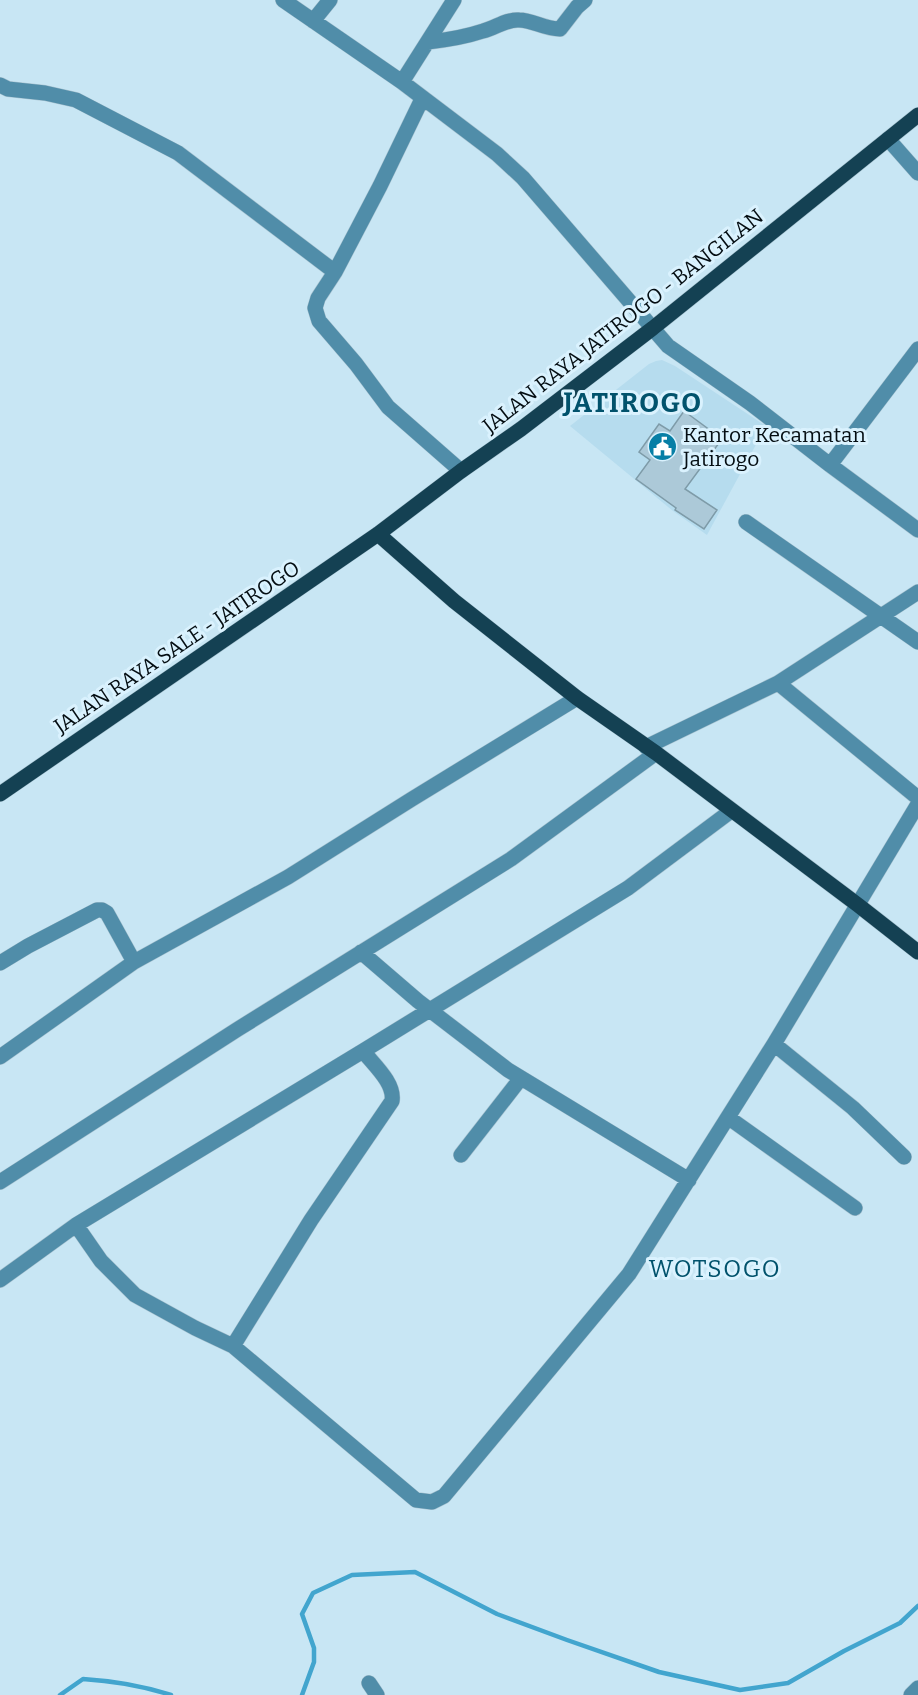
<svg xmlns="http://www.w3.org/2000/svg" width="918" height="1695" viewBox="0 0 918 1695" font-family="Bitter,serif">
  <rect width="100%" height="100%" fill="#c8e6f4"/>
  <path fill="#b6dcee" d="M662,360L675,366L766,426L707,535L673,511L570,426L649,364L656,361Z"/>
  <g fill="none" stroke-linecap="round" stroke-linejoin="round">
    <path stroke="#42a5ce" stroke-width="4.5" d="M60,1695L83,1679C115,1681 140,1685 171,1695
      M302,1695L314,1662V1648L302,1614L313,1593L352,1575L415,1572L497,1614L567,1640L659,1672L740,1690L788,1683L844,1651L900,1623L918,1606"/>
  </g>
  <path fill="#acc9d8" stroke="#7e9ba8" stroke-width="1.5" d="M684,411L722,439L685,489L717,510L704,529L675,510L676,508L636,479L650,460L639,452L659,424L670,431Z"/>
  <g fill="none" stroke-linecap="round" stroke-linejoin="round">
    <defs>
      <path id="minor" d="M283,0L402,82L497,154L523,178L668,346L750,403L830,465L918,530
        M313,21L330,0
        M428,42C447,40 465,37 483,31C495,28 507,19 519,20C533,20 544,29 560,29L577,7L585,0
        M402,82L454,0
        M0,85L8,89L45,93L76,100L178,153L335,272
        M422,99L380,186L335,272L318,298L315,308L319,321L356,364L388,407L461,471
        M888,139L918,173
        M830,465L918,349
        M746,522L918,642
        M778,683L918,798
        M646,747L778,683L918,592
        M361,952L418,1001L508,1070L689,1180
        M0,963L28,946L97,910H102L107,913L134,962
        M774,1044L853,1108L904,1157
        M0,1057L134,962L288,877L412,799L577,698
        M729,1118L855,1208
        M461,1155L521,1078
        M0,1182L238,1029L511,859L656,753
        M76,1225L101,1261L135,1295L195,1328L233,1346L416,1500L432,1502L444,1496L629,1274L774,1044L918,804
        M0,1280L76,1225L363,1051L628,888L731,811
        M233,1346L311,1220L392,1101C395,1083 374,1065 363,1051
        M369,1683L377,1695
        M911,1695L918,1688"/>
      <path id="major" d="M378,534L454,601L577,698L656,753L858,905L918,952
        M0,794L378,534L461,471L521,429L653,328L918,115"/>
    </defs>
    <use href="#minor" stroke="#a9c3d0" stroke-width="16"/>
    <use href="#major" stroke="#a9c3d0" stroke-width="16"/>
    <use href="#minor" stroke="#508da9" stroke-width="15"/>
    <use href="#major" stroke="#144153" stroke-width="15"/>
  </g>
  <defs>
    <symbol id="civic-disc" viewBox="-11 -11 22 22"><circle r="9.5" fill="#077fa6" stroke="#daf2fe"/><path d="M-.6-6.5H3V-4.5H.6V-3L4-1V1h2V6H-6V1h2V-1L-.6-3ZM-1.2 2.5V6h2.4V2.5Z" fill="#fff"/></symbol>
  </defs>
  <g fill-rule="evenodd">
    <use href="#civic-disc" x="646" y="430" width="33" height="33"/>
  </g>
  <g text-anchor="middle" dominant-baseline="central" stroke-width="6" stroke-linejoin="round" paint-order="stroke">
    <g font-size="21" fill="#040d12" stroke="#daf2fe">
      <text transform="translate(623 321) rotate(-38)">JALAN RAYA JATIROGO - BANGILAN</text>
      <text transform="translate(177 647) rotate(-34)">JALAN RAYA SALE - JATIROGO</text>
    </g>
    <g font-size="21" fill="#040d12" stroke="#daf2fe" text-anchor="start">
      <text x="683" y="435">Kantor Kecamatan<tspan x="683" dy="24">Jatirogo</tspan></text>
    </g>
    <g font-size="24" letter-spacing="1.5" fill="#01526c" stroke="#daf2fe">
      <text x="715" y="1269">WOTSOGO</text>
    </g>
    <g font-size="27" font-weight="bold" letter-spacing="1.5" fill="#01526c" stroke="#daf2fe">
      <text x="633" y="403">JATIROGO</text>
    </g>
  </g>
</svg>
